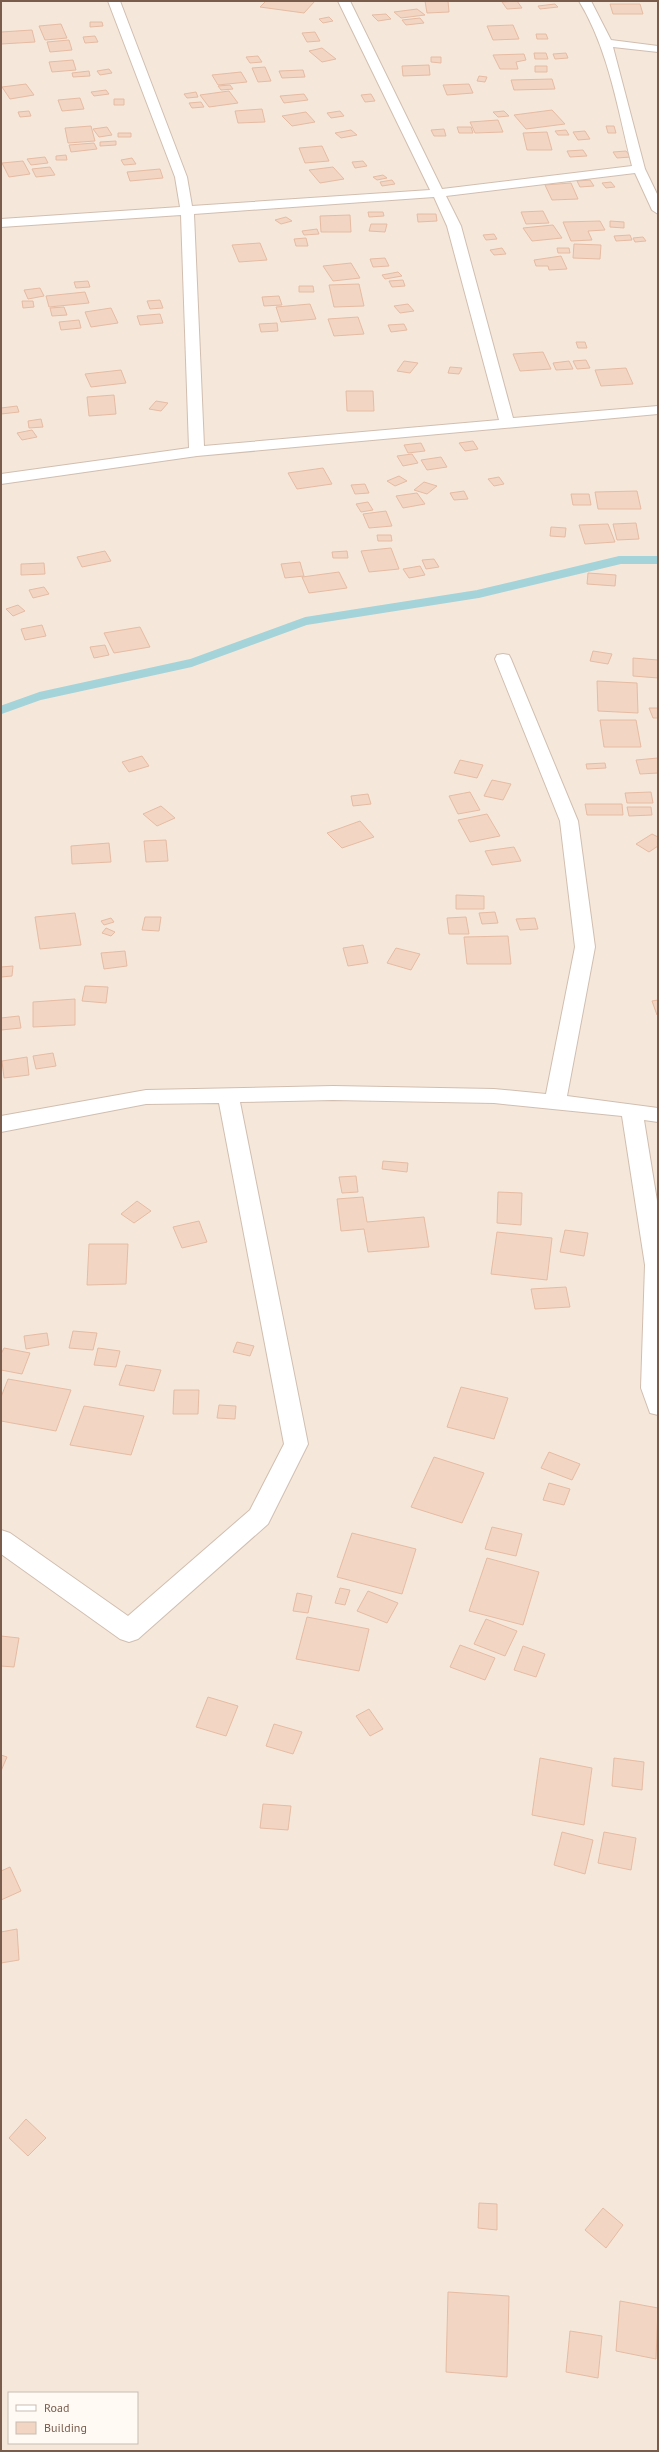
<svg xmlns="http://www.w3.org/2000/svg" width="659" height="2452" viewBox="0 0 659 2452" font-family="'PT Sans',sans-serif">
  <rect width="100%" height="100%" fill="#fdf6ec"/>
  <path fill="#f5e8da" fill-rule="evenodd" d="M1,1H658V2451H1ZM9,2393H137V2443H9Z"/>
  <g fill="none" stroke-linecap="round" stroke-linejoin="round">
    <path stroke="#a5d3da" stroke-width="8" d="M1,710L40,696L191,663L306,621L478,594L620,560H658"/>
  </g>
  <path fill="#f3d5c3" stroke="#e6bba3" d="M266,1H315L304,13L260,7Z
    M425,1H448L449,12L427,13Z
    M517,1L522,8L507,9L502,2Z
    M555,4L558,7L540,9L538,6Z
    M610,4H640L643,14H613Z
    M417,9L425,15L401,18L394,12Z
    M386,14L391,19L378,21L372,15Z
    M329,17L333,21L323,23L319,19Z
    M420,18L424,23L406,25L402,20Z
    M90,22H102L103,26L90,27Z
    M61,24L67,38L45,40L39,26Z
    M513,25L519,39L493,40L487,26Z
    M32,30L35,42L1,44V32Z
    M315,32L320,41L307,42L302,33Z
    M536,34H546L548,39H537Z
    M95,36L98,42L85,43L83,37Z
    M69,40L72,50L50,52L47,42Z
    M322,48L336,59L322,62L309,51Z
    M534,53H546L548,59H535Z
    M566,53L568,58L555,59L553,54Z
    M524,54L526,60L516,62L518,69H500L493,55Z
    M258,56L262,62L250,63L246,57Z
    M431,57H441V63L431,62Z
    M73,60L76,70L52,72L49,62Z
    M429,65L430,75L403,76L402,66Z
    M535,66H547V72H535Z
    M265,67L271,81L258,82L252,68Z
    M109,69L112,73L100,75L97,71Z
    M303,70L305,77L282,78L279,71Z
    M89,71L90,76L73,77L72,73Z
    M241,72L247,82L218,85L212,75Z
    M479,76L487,77L485,82L477,81Z
    M552,79L555,89L514,90L511,80Z
    M26,84L34,95L10,99L2,87Z
    M469,84L473,93L447,95L443,85Z
    M230,85L233,89L221,90L218,86Z
    M106,90L109,94L94,96L91,92Z
    M229,91L238,103L209,107L200,95Z
    M196,92L198,97L187,98L184,94Z
    M304,94L308,100L284,103L280,96Z
    M371,94L375,101L365,102L361,95Z
    M80,98L84,109L62,111L58,100Z
    M114,99H124V105H114Z
    M201,102L204,107L192,108L189,103Z
    M262,109L265,122L238,123L235,111Z
    M552,110L565,124L526,129L514,115Z
    M29,111L31,116L20,117L18,112Z
    M340,111L344,116L331,118L327,113Z
    M504,111L509,116L498,117L493,112Z
    M306,112L315,122L292,126L282,116Z
    M498,120L503,132L475,133L470,122Z
    M91,126L95,141L68,143L65,128Z
    M606,126H614L616,133H608Z
    M107,127L112,135L99,137L93,129Z
    M457,127H471L473,133H459Z
    M444,129L446,136H434L431,130Z
    M351,130L357,135L341,138L335,133Z
    M566,130L569,135H558L555,131Z
    M585,131L590,139L578,140L573,132Z
    M547,132L552,150H527L523,133Z
    M118,133H131V137H118Z
    M116,141V145L100,146V142Z
    M94,143L97,149L71,152L69,145Z
    M322,146L329,161L305,163L299,148Z
    M583,150L587,156L570,157L567,151Z
    M626,151L631,157L617,158L613,152Z
    M66,155L67,160H56V156Z
    M45,157L48,163L31,165L27,159Z
    M132,158L136,164L124,165L121,160Z
    M23,161L30,174L9,177L2,163Z
    M363,161L367,166L355,168L352,162Z
    M50,167L55,175L36,177L32,169Z
    M333,167L344,179L320,183L309,170Z
    M160,169L163,178L130,181L127,172Z
    M383,175L387,178L377,180L373,177Z
    M392,180L395,184L382,186L380,182Z
    M590,180L594,186L580,187L577,181Z
    M611,182L615,187L606,188L602,183Z
    M571,183L578,199L552,200L545,185Z
    M543,211L549,223L526,224L521,212Z
    M368,212H383L384,216L369,217Z
    M417,214H436L437,221L418,222Z
    M350,215L351,232H321L320,216Z
    M286,217L292,221L281,224L275,220Z
    M600,221L605,230L588,231L592,240L571,241L563,222Z
    M610,221L624,222V228L610,227Z
    M371,224H387L385,232L369,231Z
    M553,225L562,238L532,241L523,228Z
    M317,229L319,234L304,235L302,231Z
    M494,234L497,239L486,240L483,235Z
    M630,235L632,240L616,241L614,236Z
    M643,237L646,241L635,242L633,238Z
    M306,238L308,246H296L294,239Z
    M260,243L267,260L239,262L232,245Z
    M574,244L601,245L600,259L573,258Z
    M502,248L506,254L494,255L490,250Z
    M557,248H569L570,253H558Z
    M561,256L567,269L549,270L548,266H536L534,260Z
    M385,258L389,266L373,267L370,259Z
    M351,263L360,278L333,281L323,266Z
    M398,272L402,276L385,279L382,275Z
    M403,280L405,286L392,287L389,281Z
    M88,281L90,287L76,288L74,282Z
    M359,284L364,306L334,307L329,285Z
    M299,286H313L314,292H299Z
    M40,288L44,296L28,299L24,290Z
    M85,292L89,303L49,307L46,296Z
    M279,296L282,305L264,306L262,297Z
    M160,300L163,308L150,309L147,301Z
    M22,301H33L34,307L23,308Z
    M310,304L316,319L281,322L276,307Z
    M408,304L414,311L400,313L394,306Z
    M64,307L67,315L52,316L50,308Z
    M111,308L118,323L91,327L85,312Z
    M160,314L163,323L140,325L137,316Z
    M358,317L364,334L334,336L328,319Z
    M79,320L81,328L61,330L59,322Z
    M277,323L278,331L261,332L259,324Z
    M404,324L407,330L391,332L388,325Z
    M576,342H585L587,348H578Z
    M543,352L551,369L520,371L513,354Z
    M586,360L590,368L577,369L573,361Z
    M404,361L418,363L410,373L397,371Z
    M569,361L573,369L556,370L553,363Z
    M450,367L462,368L459,374L448,373Z
    M626,368L633,384L601,386L595,370Z
    M121,370L126,383L91,387L85,374Z
    M346,391H373L374,411H347Z
    M114,395L116,414L89,416L87,397Z
    M156,401L168,403L161,411L149,409Z
    M17,406L19,412L1,414V408Z
    M41,419L43,427L29,428L28,421Z
    M32,430L37,437L22,440L17,433Z
    M473,441L478,449L465,451L459,443Z
    M421,443L425,451L408,453L404,445Z
    M412,454L418,463L403,466L397,456Z
    M441,457L447,467L427,470L421,460Z
    M323,468L332,484L297,489L288,473Z
    M399,476L407,481L395,486L387,481Z
    M499,477L504,484L494,486L488,479Z
    M424,482L437,486L427,494L414,490Z
    M365,484L369,493L355,494L351,485Z
    M464,491L468,499L454,500L450,493Z
    M637,491L641,509H598L595,492Z
    M417,493L425,504L403,508L396,496Z
    M571,494H589L591,505H573Z
    M368,502L373,510L361,512L356,504Z
    M386,511L392,526L369,528L363,514Z
    M636,523L639,539L617,540L613,524Z
    M608,524L615,542L585,544L579,525Z
    M551,527L566,528L565,537L550,536Z
    M377,535H391L392,541H378Z
    M391,548L399,569L369,572L361,551Z
    M105,551L111,561L82,567L77,557Z
    M347,551L348,558H333L332,552Z
    M434,559L439,567L426,569L422,560Z
    M300,562L304,576L285,578L281,564Z
    M44,563L45,574L21,575V564Z
    M420,566L425,575L409,578L403,569Z
    M339,572L347,588L309,593L302,577Z
    M588,573L616,575L615,586L587,584Z
    M44,587L49,594L33,598L29,590Z
    M18,605L25,611L13,616L6,609Z
    M42,625L46,636L25,640L21,629Z
    M140,627L150,647L114,653L104,633Z
    M105,645L109,655L94,658L90,647Z
    M593,651L612,654L608,664L590,661Z
    M633,658L658,660V678L633,676Z
    M597,681L637,683L638,713L598,711Z
    M649,708H658V718H653Z
    M600,720H636L641,747H604Z
    M142,756L149,766L129,772L122,762Z
    M658,758V773L640,774L636,760Z
    M460,760L483,765L477,778L454,773Z
    M605,763L606,768L587,769L586,764Z
    M492,780L511,784L503,800L484,796Z
    M470,792L480,810L458,814L449,796Z
    M651,792L653,803H627L625,793Z
    M368,794L371,804L353,806L351,796Z
    M585,804H622L623,815H587Z
    M161,806L175,818L157,826L143,814Z
    M627,807H651L652,815L629,816Z
    M487,814L500,836L470,842L458,820Z
    M360,821L374,837L342,848L327,833Z
    M652,834L658,837V846L649,852L636,844Z
    M166,840L168,861L146,862L144,841Z
    M109,843L111,862L72,864L71,846Z
    M514,847L521,861L492,865L485,851Z
    M456,895L484,896V909H456Z
    M495,912L498,923L482,924L479,913Z
    M75,913L81,945L40,949L35,917Z
    M145,917H161L159,931L142,930Z
    M466,917L469,934H449L447,918Z
    M111,918L114,922L104,925L101,921Z
    M535,918L538,929L520,930L516,919Z
    M106,928L115,932L111,936L102,933Z
    M508,936L511,964H467L464,937Z
    M363,945L368,963L348,966L343,948Z
    M396,948L420,954L411,970L387,963Z
    M125,951L127,966L104,969L101,953Z
    M13,966L12,976L1,977V967Z
    M85,986L108,987L106,1003L82,1001Z
    M75,999V1025L33,1027V1002Z
    M658,1000V1015H657L652,1001Z
    M19,1016L21,1028L1,1030V1018Z
    M53,1053L56,1066L36,1069L33,1056Z
    M27,1057L29,1075L4,1078L2,1061Z
    M383,1161L408,1163L407,1172L382,1169Z
    M356,1176L358,1192L342,1193L339,1177Z
    M498,1192L522,1193L521,1225L497,1223Z
    M363,1197L367,1222L424,1217L429,1247L368,1252L364,1229L341,1231L337,1199Z
    M137,1201L151,1211L134,1223L121,1214Z
    M199,1221L207,1242L182,1248L173,1227Z
    M565,1230L588,1233L584,1256L560,1252Z
    M497,1232L552,1238L547,1280L491,1274Z
    M89,1244H128L126,1284L87,1285Z
    M566,1287L570,1307L535,1309L531,1289Z
    M73,1331L97,1333L93,1350L69,1348Z
    M47,1333L49,1345L26,1349L24,1336Z
    M237,1342L254,1346L250,1356L233,1352Z
    M4,1348L30,1353L22,1374L1,1370V1354Z
    M98,1348L120,1351L116,1367L94,1365Z
    M126,1365L161,1370L154,1391L119,1385Z
    M8,1379L71,1390L56,1431L1,1421V1397Z
    M461,1387L508,1398L494,1439L447,1427Z
    M174,1390H199L198,1414H173Z
    M219,1405L236,1406L235,1419L217,1418Z
    M84,1406L144,1416L131,1455L70,1445Z
    M549,1452L580,1464L572,1480L541,1468Z
    M434,1457L484,1473L462,1523L411,1507Z
    M549,1483L570,1489L564,1505L543,1500Z
    M492,1527L522,1534L516,1556L485,1549Z
    M352,1533L416,1549L402,1594L337,1577Z
    M487,1558L539,1572L523,1625L469,1611Z
    M340,1588L350,1590L345,1605L335,1603Z
    M368,1591L398,1603L387,1623L357,1611Z
    M297,1593L312,1596L308,1613L293,1611Z
    M307,1617L369,1629L359,1671L296,1659Z
    M486,1619L517,1631L505,1656L474,1644Z
    M1,1636L19,1638L14,1667L1,1666Z
    M460,1645L495,1658L485,1680L450,1667Z
    M523,1646L545,1654L536,1677L514,1670Z
    M208,1697L238,1706L226,1736L196,1727Z
    M369,1709L383,1729L370,1736L356,1716Z
    M274,1724L302,1732L293,1754L266,1746Z
    M1,1755L7,1757L1,1771Z
    M540,1758L592,1768L584,1825L532,1815Z
    M614,1758L644,1762L642,1790L612,1786Z
    M263,1804L291,1806L288,1830L260,1828Z
    M562,1832L593,1840L585,1874L554,1865Z
    M604,1832L636,1838L631,1870L598,1863Z
    M10,1867L21,1891L1,1900V1871Z
    M17,1929L19,1960L1,1963V1932Z
    M26,2119L46,2138L28,2156L9,2138Z
    M479,2203L497,2204V2230L478,2228Z
    M603,2208L623,2225L606,2248L585,2230Z
    M448,2292L509,2296L507,2377L446,2372Z
    M620,2301L658,2308L656,2359L616,2351Z
    M570,2331L602,2336L598,2378L566,2372Z"/>
  <g fill="none" stroke-linecap="round" stroke-linejoin="round">
    <defs>
      <path id="minor" d="M108,1H120L187,177L192,206L430,190L338,1H350L442,189L632,166C618,111 609,50 579,1H591L611,40L658,46V52L613,47L645,169L658,196V214L652,210L635,173L446,196L461,226L513,418L658,406V414L197,456L1,484V474L189,448L181,215L1,227V219L180,207L175,177ZM434,197L447,226L499,420L204,446L194,214Z
        M503,654L509,655L511,659L578,821L595,947L567,1096L658,1108V1122L644,1120L658,1207V1415L650,1413L641,1388L645,1265L622,1116L494,1103L333,1100L240,1102L308,1444L268,1524L138,1639L129,1642L120,1639L1,1554V1530L10,1533L128,1616L250,1510L284,1444L219,1103L146,1104L1,1132V1116L146,1090L333,1086L494,1089L546,1094L575,947L560,821L495,659L497,655Z"/>
    </defs>
    <use href="#minor" stroke="#d1beb0" stroke-width="2"/>
    <use href="#minor" fill="#fff" fill-rule="evenodd"/>
  </g>
  <rect width="659" height="2452" fill="none" stroke="#7a5c4d" stroke-width="4"/>
  <rect x="8" y="2392" width="130" height="52" fill="#fffaf3" stroke="#cabbb1"/>
  <rect x="16" y="2405" width="20" height="6" fill="#ffffff" stroke="#cabbb1"/>
  <text x="44" y="2412" font-size="12" fill="#7a5c4d">Road</text>
  <rect x="16" y="2422" width="20" height="12" fill="#f3d5c3" stroke="#cabbb1"/>
  <text x="44" y="2432" font-size="12" fill="#7a5c4d">Building</text>
</svg>
